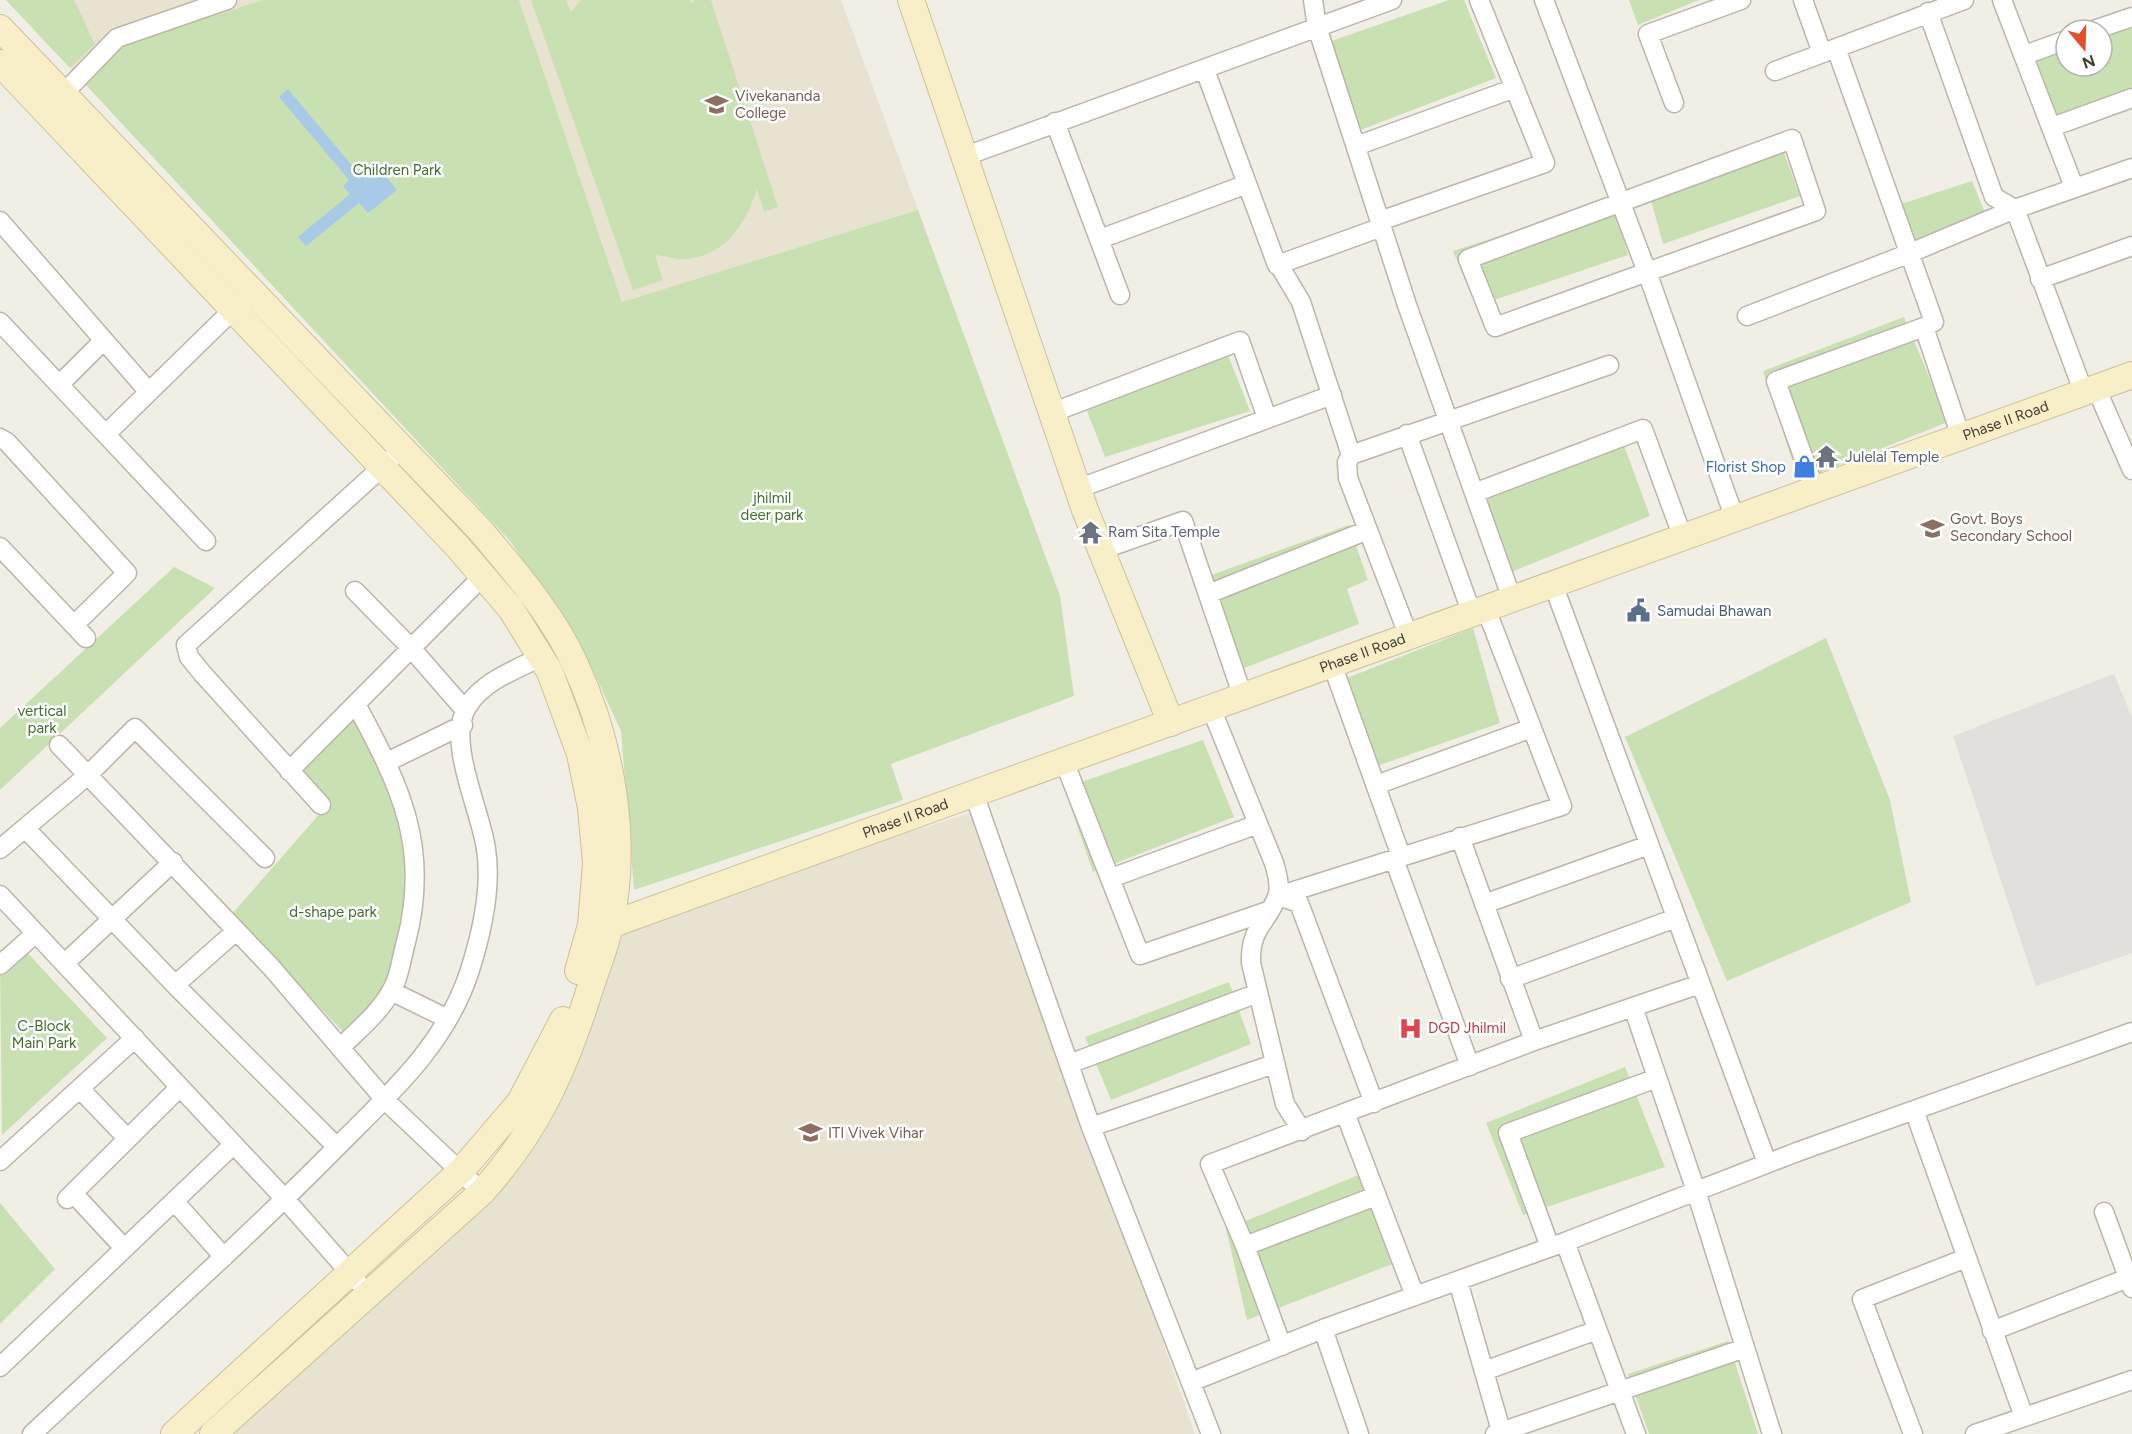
<svg xmlns="http://www.w3.org/2000/svg" width="2132" height="1434" viewBox="0 0 2132 1434" font-family="Figtree,sans-serif">
  <rect width="100%" height="100%" fill="#f1eee6"/>
  <path fill="#e8e3d1" d="M6,0H262L123,46L86,85Z
    M519,0H841L918,210L622,302Z
    M977,811L1195,1434H224L507,1167L610,925Z"/>
  <path fill="#c9e1b2" d="M6,0H74L95,44L70,68Z
    M262,0H519L622,302L918,210L1060,596L1074,696L891,764L903,800L634,890L621,731L590,664L511,542L86,85L123,46Z
    M531,0H566L571,12L581,0H689L694,4L693,0H711L778,207L764,212L757,189C746,223 727,254 688,259C678,260 665,256 655,255L663,280L633,290Z
    M1449,0H1464L1496,78L1350,134L1320,45Z
    M1629,0H1699L1638,25Z
    M2132,22V90L2053,120L2031,59L2066,45V66H2102V32Z
    M1777,134L1800,196L1663,244L1646,182Z
    M1972,181L1988,220L1917,247L1901,204Z
    M1613,199L1628,255L1476,306L1453,251Z
    M1904,317L1948,422L1799,481L1763,371Z
    M1221,337L1250,411L1105,457L1080,393Z
    M1618,429L1650,516L1506,574L1477,483Z
    M1349,525L1368,580L1347,589L1359,624L1239,670L1206,577Z
    M174,567L215,588L0,790V728Z
    M1473,628L1500,723L1360,772L1332,684Z
    M1826,638L1890,800L1911,902L1727,981L1625,737Z
    M354,715L411,830L407,939L396,980L345,1034L232,914L322,811L289,771Z
    M1203,740L1234,817L1093,872L1064,788Z
    M20,945L107,1038L2,1135L0,964Z
    M1229,982L1251,1044L1111,1100L1085,1037Z
    M1625,1067L1665,1167L1523,1215L1486,1123Z
    M1361,1174L1395,1263L1247,1320L1226,1229Z
    M0,1203L55,1269L0,1324Z
    M1728,1341L1758,1434H1649L1628,1374Z"/>
  <path fill="#e2e0dd" d="M2114,674L2132,717V953L2036,986L1953,736Z"/>
  <path fill="#a8cae7" d="M288,89L359,174L374,162L397,190L368,213L359,203L306,246L298,237L350,194L343,186L349,180L279,97Z"/>
  <g fill="none" stroke-linecap="round" stroke-linejoin="round">
    <defs>
      <path id="street" d="M1313,0L1317,27L1407,305L1512,599
        M1544,0L1647,272L1735,519
        M1803,0L1822,53
        M2002,0L2074,187
        M1928,12L1994,197L2015,209L2084,393
        M2094,30L2132,17
        M1836,48L1934,322L1924,327L1961,437
        M2025,55L2066,40
        M1205,70L1277,265L1382,227
        M1775,71L1964,0
        M63,94L117,38L227,0
        M1674,103L1648,34L1741,0
        M1055,122L1120,295
        M2052,127L2132,98
        M1792,139L1816,211L1495,327L1468,259Z
        M1356,146L1515,88
        M963,157L1392,0
        M0,221L149,392
        M1380,221L1545,163L1479,0
        M1100,239L1247,184
        M1279,265L1301,302L1351,455
        M2040,279L2132,246
        M1747,316L1910,253L2015,209L2132,168
        M0,322L206,541
        M59,385L104,340
        M2096,388L2132,470
        M1051,413L1240,341L1267,418
        M106,434L242,301
        M1407,434L1472,614
        M0,438L7,442L127,573L74,625
        M1077,489L1332,395
        M1815,490L1776,381L1924,327
        M1474,493L1643,429L1683,538
        M0,547L86,638
        M1101,550L1183,521L1243,697
        M1553,584L1767,1163
        M355,591L411,648L465,710
        M1208,594L1368,530
        M1409,637L1348,478L1347,462L1351,455L1609,365
        M1332,664L1401,856
        M1211,708L1274,863C1277,873 1281,887 1277,897C1266,925 1250,927 1251,963L1285,1104L1302,1131
        M59,745L271,967L385,1100L482,1192
        M1064,761L1140,955L1268,911
        M387,762L463,725
        M289,771L483,576
        M1376,785L1532,728
        M974,794L1091,1127L1211,1434
        M321,805L202,673L189,657L186,645L390,460
        M25,828L178,988L337,1147
        M1460,837L1534,1041
        M0,849L88,775L135,728L265,858
        M1401,856L1395,862L1470,1066
        M1111,878L1258,824
        M0,895L285,1199L357,1281
        M1278,896L1562,806L1486,609
        M1278,896L1299,903L1374,1103
        M1484,904L1649,845
        M65,963L173,862
        M0,965L36,933
        M1510,979L1676,918
        M175,985L236,931
        M391,991L448,1019
        M1633,1007L1696,1191L1772,1434
        M340,1048C359,1029 382,1011 394,986C400,973 402,956 406,942C431,847 400,786 356,704
        M1069,1064L1258,993
        M80,1089L128,1139
        M1914,1110L2024,1417
        M1345,1113L1415,1296
        M1091,1127L1274,1064
        M0,1161L135,1038
        M73,1193L124,1248
        M67,1199L180,1087
        M174,1201L224,1257
        M2104,1212L2132,1288
        M1565,1242L1636,1434
        M1245,1246L1376,1196
        M1550,1247L1508,1133L1657,1078
        M1458,1281L1502,1434
        M1323,1329L1359,1434
        M1992,1331L2128,1278
        M1282,1346L1245,1246L1210,1164L1534,1041L1700,984
        M0,1367L233,1145
        M1484,1371L1597,1330
        M1191,1382L1323,1329L1565,1242L1797,1152L2132,1032
        M32,1434C132,1340 236,1249 333,1151C386,1097 444,1048 469,973C481,936 492,888 486,849C481,811 446,742 467,707C483,681 515,670 541,657
        M1495,1434L1745,1348
        M1913,1434L1862,1299L1966,1258
        M1975,1434L2132,1380"/>
      <g id="secondary">
        <path d="M911,0L1085,510L1171,723"/>
        <path d="M0,28L481,531C515,572 553,615 575,664C611,742 629,840 610,925C605,950 594,974 587,998C562,1075 536,1132 482,1192L213,1434"/>
        <path d="M0,63L458,547L511,609L550,672L580,754L591,808L596,863L591,925L578,971"/>
        <path id="s1" d="M597,925H610L2132,375"/>
        <path d="M174,1434L461,1171L520,1102L563,1020"/>
      </g>
    </defs>
    <use href="#street" stroke="#bbb6a9" stroke-width="21"/>
    <use href="#secondary" stroke="#ccc29a" stroke-width="28"/>
    <use href="#street" stroke="#fff" stroke-width="18"/>
    <use href="#secondary" stroke="#f8efc8" stroke-width="26"/>
  </g>
  <defs>
    <symbol id="university-bare" viewBox="-9 -9 18 18"><path d="M0-5L7-2L0 1L-7-2ZM-4 1L0 2.5L4 1V4Q0 6-4 4Z" fill="#8d6e63" stroke="#fff" stroke-width="2.5" paint-order="stroke"/></symbol>
    <symbol id="temple-bare" viewBox="-9 -9 18 18"><path d="M0-6L5-2H3V0L6.5 2.5H4V6H1.5V3h-3V6H-4V2.5H-6.5L-3 0V-2H-5Z" fill="#6b7280" stroke="#fff" stroke-width="2.5" paint-order="stroke"/></symbol>
    <symbol id="shop-bare" viewBox="-9 -9 18 18"><path d="M-5-2.5h2.3a2.7 3.5 0 0 1 5.4 0H5L5.5 6h-11ZM-1.5-2.5h3a1.5 2.3 0 0 0-3 0Z" fill="#3f7fe0" stroke="#fff" stroke-width="2.5" paint-order="stroke"/></symbol>
    <symbol id="school-bare" viewBox="-9 -9 18 18"><path d="M0-5L7-2L0 1L-7-2ZM-4 1L0 2.5L4 1V4Q0 6-4 4Z" fill="#8d6e63" stroke="#fff" stroke-width="2.5" paint-order="stroke"/></symbol>
    <symbol id="civic-bare" viewBox="-9 -9 18 18"><path d="M-.6-6.5H3V-4.5H.6V-3L4-1V1h2V6H-6V1h2V-1L-.6-3ZM-1.2 2.5V6h2.4V2.5Z" fill="#5c6f8a" stroke="#fff" stroke-width="2.5" paint-order="stroke"/></symbol>
    <symbol id="hospital-bare" viewBox="-9 -9 18 18"><path d="M-5-5h3v3.5h4V-5h3V5h-3V1.5h-4V5h-3Z" fill="#e0444e" stroke="#fff" stroke-width="2.5" paint-order="stroke"/></symbol>
  </defs>
  <g fill-rule="evenodd">
    <use href="#university-bare" x="700" y="88" width="33" height="33"/>
    <use href="#temple-bare" x="1810" y="440" width="33" height="33"/>
    <use href="#shop-bare" x="1788" y="450" width="33" height="33"/>
    <use href="#school-bare" x="1916" y="512" width="33" height="33"/>
    <use href="#temple-bare" x="1074" y="516" width="33" height="33"/>
    <use href="#civic-bare" x="1622" y="594" width="33" height="33"/>
    <use href="#hospital-bare" x="1394" y="1012" width="33" height="33"/>
    <use href="#university-bare" x="794" y="1116" width="33" height="33"/>
  </g>
  <g text-anchor="middle" dominant-baseline="central" stroke-width="5" stroke-linejoin="round" paint-order="stroke">
    <g font-size="15" fill="#785e54" stroke="#fff" text-anchor="start">
      <text x="735" y="96">Vivekananda<tspan x="735" dy="17">College</tspan></text>
      <text x="1950" y="519">Govt. Boys<tspan x="1950" dy="17">Secondary School</tspan></text>
      <text x="828" y="1133">ITI Vivek Vihar</text>
    </g>
    <g font-size="15" fill="#446d30" stroke="#fff">
      <text x="397" y="170">Children Park</text>
      <text x="772" y="498">jhilmil<tspan x="772" dy="17">deer park</tspan></text>
      <text x="42" y="711">vertical<tspan x="42" dy="17">park</tspan></text>
      <text x="333" y="912">d-shape park</text>
      <text x="44" y="1026">C-Block<tspan x="44" dy="17">Main Park</tspan></text>
    </g>
    <g font-size="15" fill="#423e36" stroke="#fff">
      <text stroke="none"><textPath href="#s1" startOffset="1497">Phase II Road</textPath></text>
      <text stroke="none"><textPath href="#s1" startOffset="813">Phase II Road</textPath></text>
      <text stroke="none"><textPath href="#s1" startOffset="327">Phase II Road</textPath></text>
    </g>
    <g font-size="15" fill="#5b616d" stroke="#fff" text-anchor="start">
      <text x="1845" y="457">Julelal Temple</text>
      <text x="1108" y="532">Ram Sita Temple</text>
    </g>
    <g font-size="15" fill="#366cbe" stroke="#fff" text-anchor="end">
      <text x="1786" y="467">Florist Shop</text>
    </g>
    <g font-size="15" fill="#4e5e75" stroke="#fff" text-anchor="start">
      <text x="1657" y="611">Samudai Bhawan</text>
    </g>
    <g font-size="15" fill="#be3a42" stroke="#fff" text-anchor="start">
      <text x="1428" y="1028">DGD Jhilmil</text>
    </g>
  </g>
  <g transform="translate(2084 48) rotate(161)"><circle r="28" fill="#ffffff" stroke="#b3b2af" stroke-width="1.5"/>
  <path d="M0-4.5L10 22L0 15L-10 22Z" fill="#e2512b"/>
  <text y="-9" font-size="16" font-weight="bold" text-anchor="middle" fill="#423e36">N</text>
  </g>
</svg>
